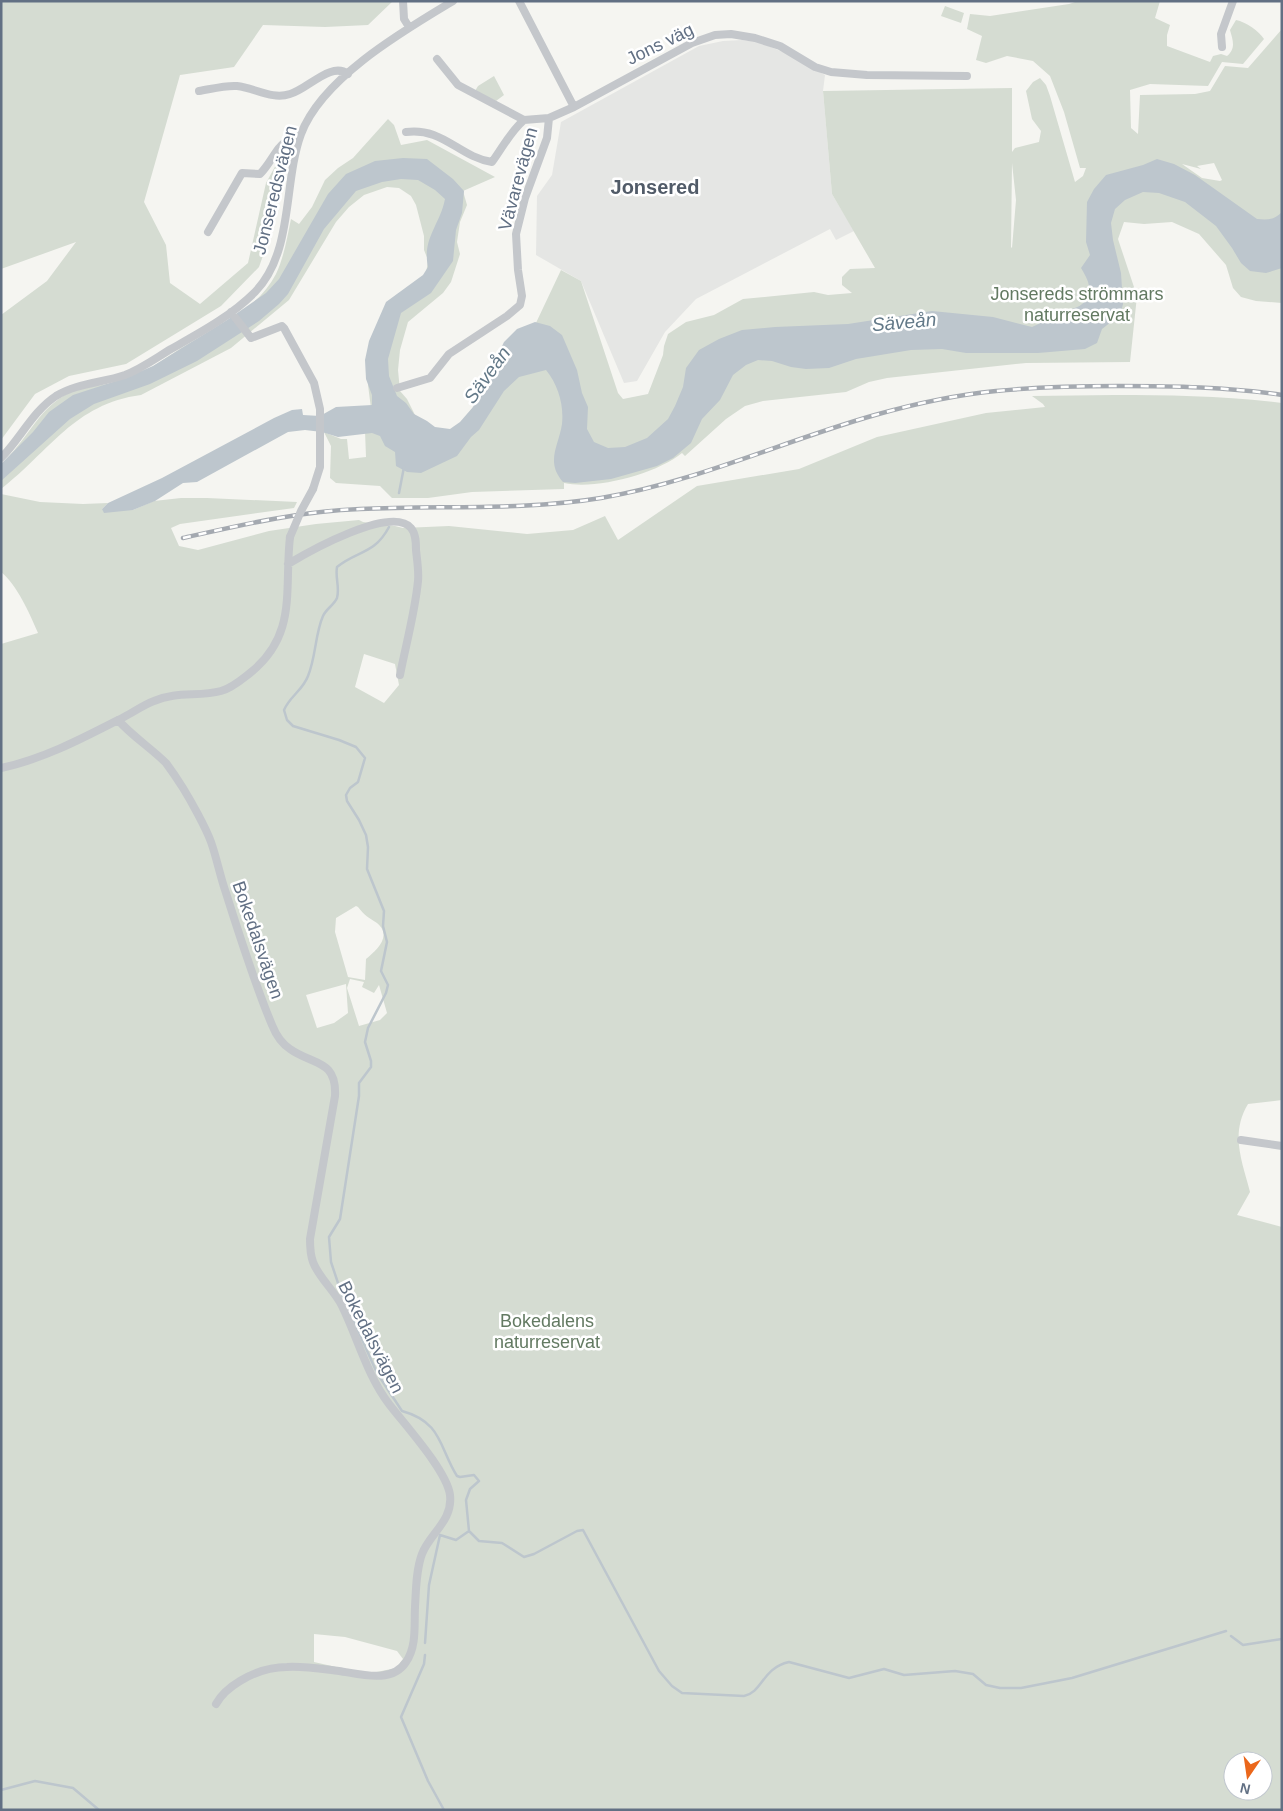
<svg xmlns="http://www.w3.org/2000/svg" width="1283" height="1811" viewBox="0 0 1283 1811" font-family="Arial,sans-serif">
  <rect width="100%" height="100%" fill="#f5f5f1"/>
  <path fill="#e5e6e4" d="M742,40L758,42L783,52L825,75L823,91L832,194L854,231L836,240L830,229L696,299L665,332L637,381L624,383L581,281L536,255L537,196L552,175L561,122L699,46L723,41Z"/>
  <path fill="#d5dcd2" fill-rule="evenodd" d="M1,1H393L368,25L325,27L263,25L234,67L180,75L144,202L166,245L170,283L200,304L248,263L266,183L277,163L285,166L272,230L259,267L221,306L126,364L69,376L35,394L1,440V315L47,281L76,242L1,269Z
    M1078,1H1160L1155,18L1170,25L1167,35V46L1210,62L1213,56L1221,54L1227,56C1236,48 1233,41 1230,30L1236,20C1246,22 1259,31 1264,39L1243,64L1222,62L1208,86L1150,84L1130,90L1131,128L1138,134L1140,95L1195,94L1210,91L1225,66L1248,68L1282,29V303L1256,301L1241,297L1233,288L1226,265L1199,234L1172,222L1144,224L1124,222L1118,239L1137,296L1130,362L1026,363L887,378L869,382L846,392L763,401L745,406L726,419L685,456L682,453C656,474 596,490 564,483V489L472,492L428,498H392L380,486L336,483L330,478L331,446L324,432L341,439H347L349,459L366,457L365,431L372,416L368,385L370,350L426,274L428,260L424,250V236L416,205L411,196L399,188L387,187L364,195L349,207L336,222L289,300L231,348L141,395C74,404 50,451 1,489V464C25,443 37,411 65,395C84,384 112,386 132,378C148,371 171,354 188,344C219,326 258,309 276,274C284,257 287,238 291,219L299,224L312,207L325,180L338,168L353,158L388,119L394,125L401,145L427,140L495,177L463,191L467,205L460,222L457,242L460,254L451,282L443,293L408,322L400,350L398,370L400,391L407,399L416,417L434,432H461L535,325L561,270L581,281L618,393L623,399L648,394L663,355L664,346L668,334L686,322L714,315L743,299L814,292L828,295L852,293L842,285V277L850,269L875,268L832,194L823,91L1012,88V152L1015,148L1039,142L1041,131L1032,119L1026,91L1033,82L1040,78L1046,85L1050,96L1075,182L1083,176L1086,168H1080L1064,112L1050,76L1033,61L1007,56L986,63L976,60L982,36L967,29L970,14L990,16L1069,4ZM1012,163L1016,200L1012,248L1011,247ZM1214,163L1222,180L1220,181L1202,178L1182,164L1201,169L1197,166Z
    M945,6L964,13L961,23L941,16Z
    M494,76L504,95L496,101L475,91L478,86Z
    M1114,395C1170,395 1226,396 1282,403V1100L1248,1104C1230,1134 1242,1161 1250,1192L1237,1215L1282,1227V1810H1V644L38,633C30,614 17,585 1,572V494L40,502L83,504L108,503L102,509L133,510L154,501L181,498H207L297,502L294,508L180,524L171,528L179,546L198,550L269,531L316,524L359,520L363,522L395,526L403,528L449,526L527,534L573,530L605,516L618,540L697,486L799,469L877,437L986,413L1045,407L1043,404L1032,396ZM364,654L395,664L399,685L384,703L355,687ZM356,906L358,907C365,916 368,917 377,923C393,936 376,951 366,959L365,980L348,977L335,932L336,918ZM350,979L364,982L362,987L374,993L379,985L387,1013L380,1020L359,1026L347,988ZM346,984L348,1013L334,1023L317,1028L306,995ZM314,1634L345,1637L397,1651L403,1659L396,1668L367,1674L314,1662ZM1233,1761H1263V1791H1233Z"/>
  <path fill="#bdc6cd" d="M403,158L427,159L453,179L464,191L462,213L456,230L453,261L431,293L401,313L388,359L389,376L397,396L406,403L414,414L427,421L435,427L450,429L460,422L473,407L504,342L517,329L535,322L550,326L562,335L577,370L582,393L588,407L587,429L594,442L608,448L625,447L647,438L668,419L675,406L683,387L686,368L699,350L719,339L742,330L775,327L848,324L932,311L993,317L1032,327L1045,321L1054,310C1070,311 1090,308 1089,287C1089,281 1084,273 1081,268L1090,255L1086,242L1087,202L1094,189L1106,175L1143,165L1157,159L1174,164L1195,175L1257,219C1268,220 1274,220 1282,212V268L1266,273L1250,271L1241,263L1232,248L1216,226L1185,202L1159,193L1143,192L1125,200L1115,209L1111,223L1113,240L1121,273L1123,304L1120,315L1102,329L1097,343L1085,349L1038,353H966L942,349L911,350L856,359L829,368L806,369L791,367L772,361L758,360L746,365L733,375L720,400L702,419L691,443L673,458L657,466L611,479L575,483L563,482C545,462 559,445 562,424C564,404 558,385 546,370L519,377L504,391L479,430L471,437L457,456L421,473L407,472L396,466L395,452L385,446L380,436L372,433L338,437L322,432L305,430L288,432L197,482L183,483L155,501L133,510L104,513L102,509L108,503L162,478L274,418L292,410L302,409L303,415L320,416L336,407L372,405V395L366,379L365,360L369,341L386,302L423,275L428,267C422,238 440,225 445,199L435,190L418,180L401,179L382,182L356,191L324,229L288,294L279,304L259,321L197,361L150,384L94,404L70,419L1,481V464L33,432L49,412L73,395L125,378L153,366L227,320L266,293L279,279L328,194L346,174L375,161Z"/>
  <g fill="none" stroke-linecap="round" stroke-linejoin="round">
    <path stroke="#bdc6cd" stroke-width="2.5" d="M399,493L404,467
      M389,527C374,555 358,550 337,567C335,578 340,587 337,598C334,605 326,609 323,616C315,634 316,657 308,676C303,690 290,696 284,710L287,720L293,726L339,740L356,747L365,758L358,782L350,788L346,795L347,801L359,820L366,835L368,847L367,869L384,911L383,926L387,942L381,971L388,985L386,993L368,1028L365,1042L371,1061V1067L359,1083V1096L340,1219L329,1237L331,1262L342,1295L377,1373L402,1411C442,1422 439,1447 457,1476L460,1477L474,1475L479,1481L470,1489L466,1500L469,1531L479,1541L502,1543L524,1557L534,1554L577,1531L583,1530L659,1671L672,1686L682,1693L744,1696C763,1692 762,1668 789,1662L849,1678L884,1669L904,1675L955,1671L973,1674L986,1685L1000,1688H1021L1072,1678L1226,1631
      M1231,1636L1243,1645L1282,1639
      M425,1643L429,1585L440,1535L456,1540L469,1531
      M425,1655L424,1664L401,1717L428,1781L444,1810
      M1,1790L35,1781L73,1788L99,1810"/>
    <path stroke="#c4c7cb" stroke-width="8" d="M403,1L404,19L409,27
      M519,1L574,107L692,43L715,35L731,34L755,38L780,46L815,67L831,72L867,75L967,76
      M1222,47L1221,34L1233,1
      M437,59L458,85L524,120L549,118L574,107
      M199,91C211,89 226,85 237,86C255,88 272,100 290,94C308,89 331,61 348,74
      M406,132C443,127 459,157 492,162C503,147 510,132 524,120
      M208,232L242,173L260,174C268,166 272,157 279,148C285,141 291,137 298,132L301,133
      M231,312L251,338L282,326L284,328L314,383L320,409V467L313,489
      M397,388L430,378L449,354L507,316L520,305L522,296L518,270L516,234L525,198L547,138L549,118
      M1,458C20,439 33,411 56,396C77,383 102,383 125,375C141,369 156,358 171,349C201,332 231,316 255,292C294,252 283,183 301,134C322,78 403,31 453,1
      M288,564C308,552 391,505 411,528C416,534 416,543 416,550C417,560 419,571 418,581C415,612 406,644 400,675
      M118,720C132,736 151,748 166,763C172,771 178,780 183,788C191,801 206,828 211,842C217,859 220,876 226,893C240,937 254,982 272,1025C276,1035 281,1043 290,1049C312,1065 337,1059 335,1096L310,1239C310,1247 310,1254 313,1262C319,1278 334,1290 342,1306C358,1339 367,1375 389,1404C405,1425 447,1471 450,1495C453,1521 430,1533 422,1554C416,1570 416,1590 415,1607C414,1625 417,1646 406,1662C392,1684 360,1674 339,1671C322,1669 304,1666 287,1667C269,1667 255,1672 240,1681C230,1687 222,1693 216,1704
      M1,768C44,759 85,737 124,717C134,712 143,705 154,701C176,691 199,697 221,691C232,688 241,680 250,673C298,635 284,590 290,537
      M1241,1140L1282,1146"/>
    <defs>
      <path id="rail" d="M183,538C241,525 300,511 360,509C440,505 521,511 601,498C696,482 783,441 875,415C914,404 955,395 996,391C1037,387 1078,386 1119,386C1173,386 1228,387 1282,395"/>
    </defs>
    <use href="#rail" stroke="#a4a9b0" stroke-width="4.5"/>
    <use href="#rail" stroke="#fff" stroke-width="2.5" stroke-dasharray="8" stroke-linecap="butt"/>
    <path stroke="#c4c7cb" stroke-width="8" d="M290,537L301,511L313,489"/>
  </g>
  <g text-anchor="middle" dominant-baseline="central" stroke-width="5" stroke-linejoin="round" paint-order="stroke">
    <g font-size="18" fill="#627084" stroke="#fff">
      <text transform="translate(660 44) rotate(-26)">Jons väg</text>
      <text transform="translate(518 179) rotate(-75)">Vävarevägen</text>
      <text transform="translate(275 190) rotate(-76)">Jonseredsvägen</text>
      <text transform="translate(258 940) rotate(71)">Bokedalsvägen</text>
      <text transform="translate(371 1337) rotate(63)">Bokedalsvägen</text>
    </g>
    <g font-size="18" fill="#637a62" stroke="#fff">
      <text x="1077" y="294">Jonsereds strömmars<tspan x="1077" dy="21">naturreservat</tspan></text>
      <text x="547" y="1321">Bokedalens<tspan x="547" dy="21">naturreservat</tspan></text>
    </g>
    <g font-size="19" font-style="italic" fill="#637988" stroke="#fff">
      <text transform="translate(904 322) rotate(-5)">Säveån</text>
      <text transform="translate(487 375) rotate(-54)">Säveån</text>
    </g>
    <g font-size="20" font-weight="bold" fill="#515b68" stroke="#fff">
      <text x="655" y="187">Jonsered</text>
    </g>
  </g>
  <rect width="1283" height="1811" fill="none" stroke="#627084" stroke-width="5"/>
  <g transform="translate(1248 1776) rotate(193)"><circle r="24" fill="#ffffff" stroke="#c0c6ce"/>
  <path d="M0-4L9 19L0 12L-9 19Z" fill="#eb671b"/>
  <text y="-8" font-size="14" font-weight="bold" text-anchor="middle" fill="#627084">N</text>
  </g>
</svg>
